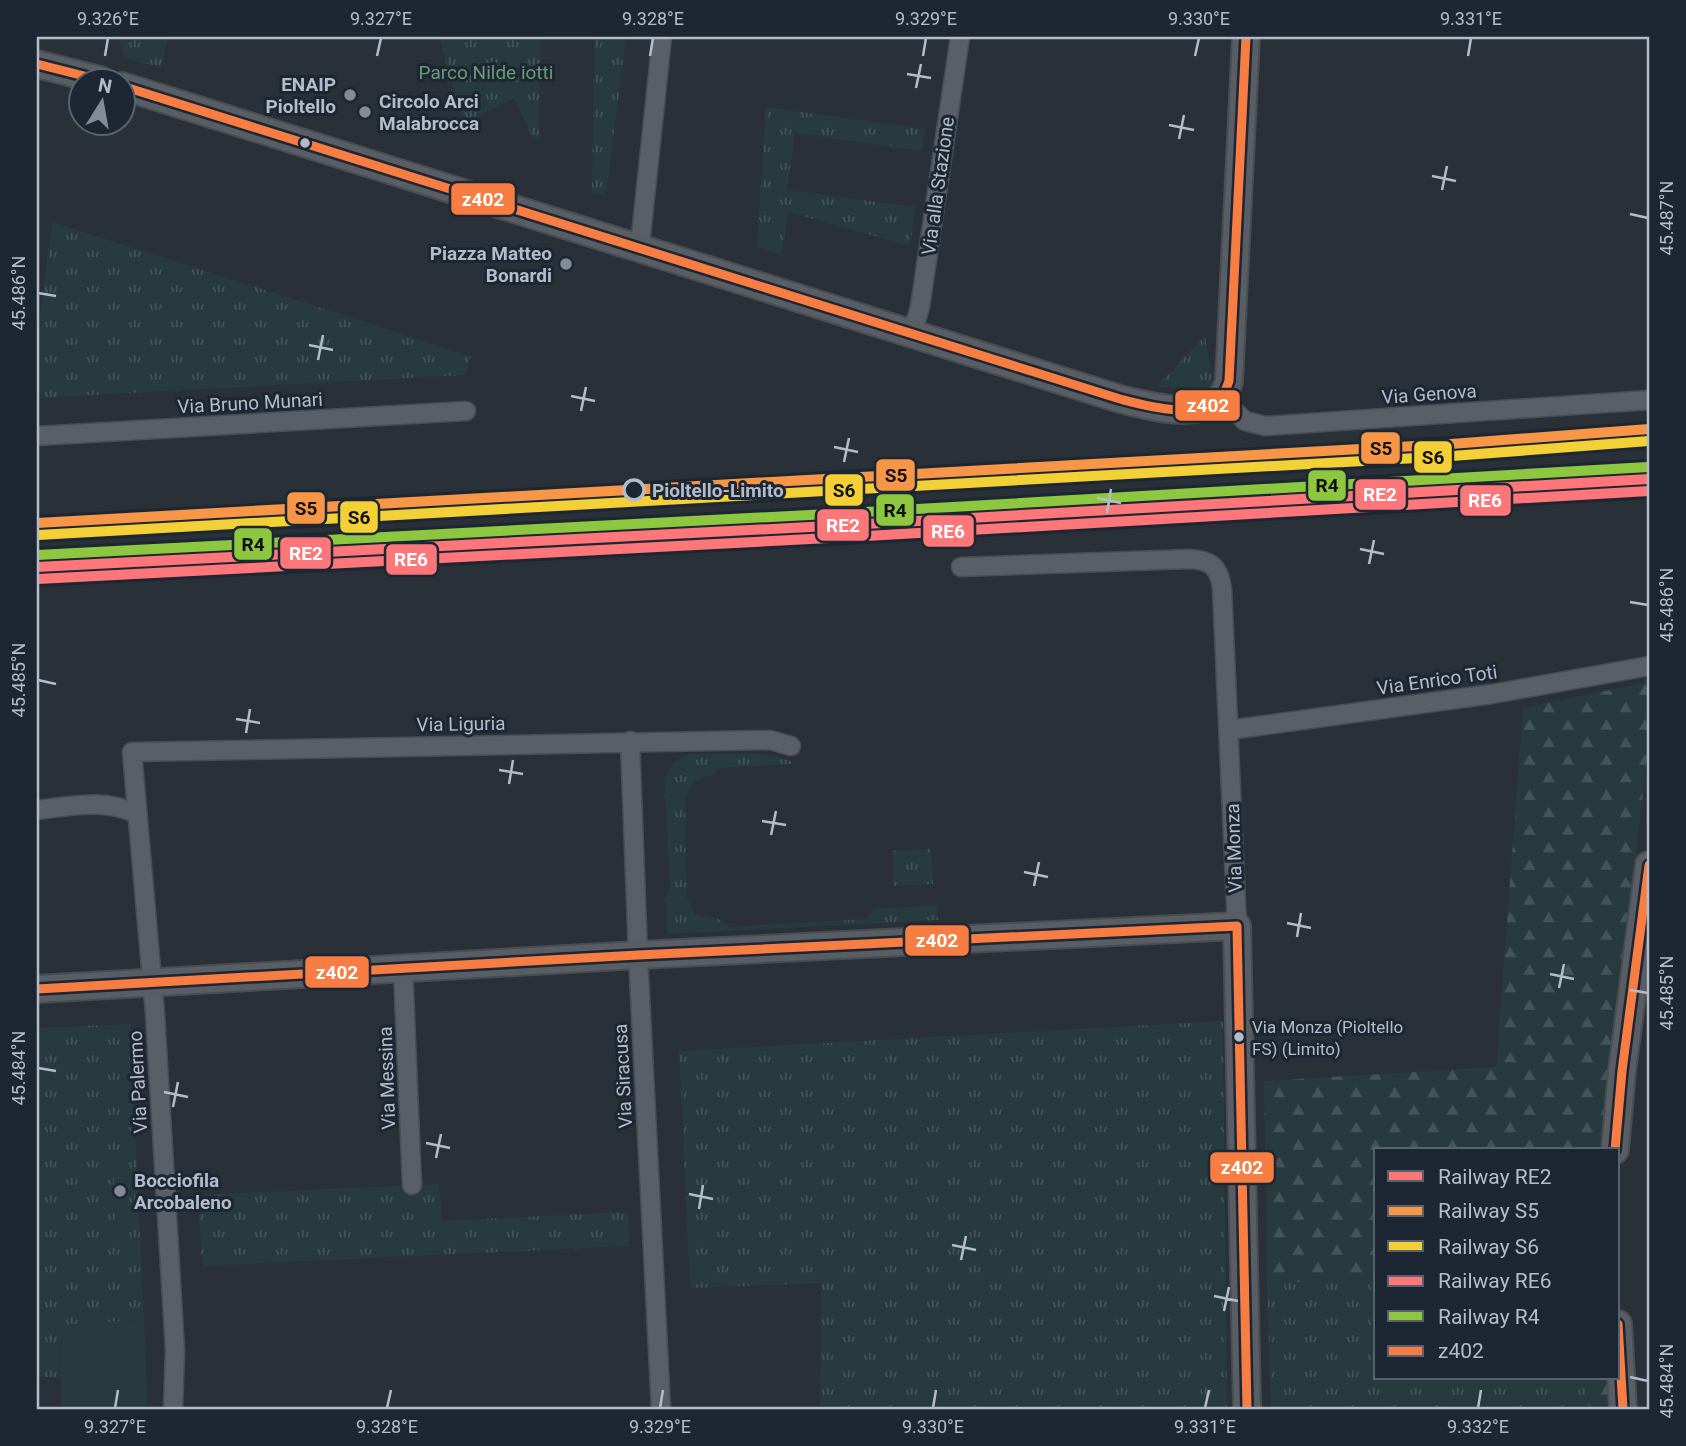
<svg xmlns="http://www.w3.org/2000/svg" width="1686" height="1446" viewBox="0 0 1686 1446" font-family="Roboto,sans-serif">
  <defs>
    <pattern id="grass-tufts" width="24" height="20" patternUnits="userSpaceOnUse" patternTransform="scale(1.75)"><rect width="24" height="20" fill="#273a3e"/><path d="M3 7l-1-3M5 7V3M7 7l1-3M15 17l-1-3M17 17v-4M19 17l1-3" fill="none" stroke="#445559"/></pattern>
    <pattern id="forest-firs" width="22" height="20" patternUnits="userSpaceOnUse" patternTransform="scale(1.75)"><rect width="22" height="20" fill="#273a3e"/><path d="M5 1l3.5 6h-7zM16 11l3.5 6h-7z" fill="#445559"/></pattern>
  </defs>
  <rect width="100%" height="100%" fill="#2a3038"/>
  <path fill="url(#grass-tufts)" d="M110,37H168L161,68L124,58L119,39Z
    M439,37H540L539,137L533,139L514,98L463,124Z
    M594,37H626L606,195L592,193Z
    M766,107L925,129L922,151L795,133L787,190L915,207L910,246L788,212L782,255L757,247Z
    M52,222L471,356L465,375L37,398V337Z
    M1205,336L1214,388L1156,387Z
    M689,754H765L791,761V764L720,768L713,776H705L695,782L685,798L687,899L695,914L718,919L729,927L865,919L874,909L937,905L938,920L667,934L665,897L670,888L664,779L674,762Z
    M931,849L933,884L894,886L892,851Z
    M1223,1021L1227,1409H820L821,1283L690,1288L679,1051Z
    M130,1024L144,1320L58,1325L60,1377H37V1028Z
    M439,1184L442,1221L628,1212L630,1246L202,1266L198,1195Z
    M1376,1277V1378H1584L1588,1405L1592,1409H1271L1267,1284Z"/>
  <path fill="url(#forest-firs)" d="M1649,682V740L1606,1120V1150H1376V1277L1267,1284L1264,1081L1496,1067L1523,708Z
    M1584,1378H1613L1614,1409H1592L1588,1405Z"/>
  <path fill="#273a3e" d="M126,1150L127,1231H115L113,1152Z
    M144,1320L147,1391L146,1409H62L58,1325Z"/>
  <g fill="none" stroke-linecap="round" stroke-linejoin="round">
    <defs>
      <path id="street" d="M637,248L641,235L662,37
        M912,334L920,307L960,37
        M1222,399L1245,421L1265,426L1649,400
        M37,436L466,411
        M961,567L1190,559C1211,560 1219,567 1222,588L1237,926
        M1229,730L1492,694L1649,666
        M630,741L638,955L661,1409
        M37,810C72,806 104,798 137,814
        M403,968L412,1185
        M173,1409L175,1350L155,1014L132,752L770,740L791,746"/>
      <path id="secondary" d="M37,64L100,80
        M122,86L1120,399C1153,407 1219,426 1229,381L1246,37
        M37,989L638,955L1237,926L1247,1409
        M1615,1150L1622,1071L1649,865
        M1618,1324L1623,1409"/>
    </defs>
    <use href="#street" stroke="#484c53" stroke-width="21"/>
    <use href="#secondary" stroke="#484c53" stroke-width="30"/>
    <use href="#street" stroke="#5a5e66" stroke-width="18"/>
    <use href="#secondary" stroke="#595d64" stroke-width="26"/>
    <defs>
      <path id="bus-1" d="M37,64L100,80
        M122,86L1120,399C1147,406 1200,421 1222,396C1225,392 1227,386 1229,381L1246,37
        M1237,926L1247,1409
        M37,989L638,955L1237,926
        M1615,1150L1622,1071L1649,865
        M1618,1324L1623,1409"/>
    </defs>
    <use href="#bus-1" stroke="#1d2633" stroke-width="14"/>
    <use href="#bus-1" stroke="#f77d43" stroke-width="9"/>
    <defs>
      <path id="rail-1" d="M37,567L848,525L1649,479"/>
      <path id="rail-2" d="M37,523L1451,444L1649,429"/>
      <path id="rail-3" d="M38,535L1452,456L1649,441"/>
      <path id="rail-4" d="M38,579L849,537L1649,491"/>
      <path id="rail-5" d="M37,555L847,513L1648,467"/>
    </defs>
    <use href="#rail-1" stroke="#1d2633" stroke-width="16"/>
    <use href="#rail-2" stroke="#1d2633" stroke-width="16"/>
    <use href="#rail-3" stroke="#1d2633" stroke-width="16"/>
    <use href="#rail-4" stroke="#1d2633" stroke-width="16"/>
    <use href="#rail-5" stroke="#1d2633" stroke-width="16"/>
    <use href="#rail-1" stroke="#fd767a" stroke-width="10"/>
    <use href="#rail-2" stroke="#f79647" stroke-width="10"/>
    <use href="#rail-3" stroke="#f3d035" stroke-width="10"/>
    <use href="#rail-4" stroke="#fd767a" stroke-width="10"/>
    <use href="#rail-5" stroke="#8dc63f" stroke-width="10"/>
  </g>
  <path fill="none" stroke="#b4bcc9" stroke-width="2.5" d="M105,56L108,38M377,56L381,38M650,56L653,38M923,56L926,38M1195,56L1199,38M1468,56L1471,38M907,74L931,78M916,88L921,64M1169,125L1194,130M1179,139L1184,115M1432,176L1456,181M1442,190L1447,166M1630,214L1648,218M38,293L56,296M309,345L333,350M318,360L323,335M571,396L595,401M581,411L586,387M834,447L858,452M844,462L849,438M1097,498L1121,503M1107,513L1111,489M1360,549L1384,554M1369,564L1374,540M1630,602L1648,605M38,680L56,684M236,719L260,723M246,733L250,709M499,770L523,774M509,784L513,760M762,821L786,825M771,835L776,811M1024,872L1048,877M1034,886L1039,862M1287,923L1311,928M1297,937L1301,913M1550,974L1574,979M1559,988L1564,964M1630,990L1648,993M38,1068L56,1071M164,1092L188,1097M173,1107L178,1082M426,1143L450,1148M436,1158L441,1134M689,1194L713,1199M699,1209L703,1185M952,1245L976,1250M961,1260L966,1236M1214,1296L1238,1301M1224,1311L1229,1287M1630,1377L1648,1381M115,1408L118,1390M387,1408L391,1390M660,1408L663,1390M933,1408L936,1390M1205,1408L1209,1390M1478,1408L1481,1390"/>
  <g fill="#848b96" stroke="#1d2633" stroke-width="2.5">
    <circle cx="350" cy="95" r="7"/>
    <circle cx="365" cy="112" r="7"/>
    <circle cx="566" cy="264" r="7"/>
    <circle cx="120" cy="1191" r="7"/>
  </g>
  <g fill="#b4bcc9" stroke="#1d2633" stroke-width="2.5">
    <circle cx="305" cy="143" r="6"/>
    <circle cx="1239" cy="1037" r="6"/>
  </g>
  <circle fill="#1d2633" stroke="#b4bcc9" stroke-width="3.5" cx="634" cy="490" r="10"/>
  <g text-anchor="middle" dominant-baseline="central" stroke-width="6" stroke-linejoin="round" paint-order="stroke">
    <g font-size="17" fill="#b4bcc9" stroke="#1d2633" text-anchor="start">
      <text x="1252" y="1027">Via Monza (Pioltello<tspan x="1252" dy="22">FS) (Limito)</tspan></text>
    </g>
    <g font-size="19" fill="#6b9a76" stroke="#1d2633">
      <text x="486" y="72">Parco Nilde iotti</text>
    </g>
    <g font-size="19" font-weight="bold" fill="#b4bcc9" stroke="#1d2633" text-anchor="end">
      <text x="336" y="84">ENAIP<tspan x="336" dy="22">Pioltello</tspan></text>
      <text x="379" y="101" text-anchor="start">Circolo Arci<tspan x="379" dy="22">Malabrocca</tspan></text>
      <text x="552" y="253">Piazza Matteo<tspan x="552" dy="22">Bonardi</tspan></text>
      <text x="134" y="1180" text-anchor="start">Bocciofila<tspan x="134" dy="22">Arcobaleno</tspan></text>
    </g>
    <g font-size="19" fill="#b4bcc9" stroke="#1d2633">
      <text transform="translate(938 186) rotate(-82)">Via alla Stazione</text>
      <text transform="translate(1429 394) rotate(-4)">Via Genova</text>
      <text transform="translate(250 403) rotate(-3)">Via Bruno Munari</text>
      <text transform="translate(1437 680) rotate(-8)">Via Enrico Toti</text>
      <text transform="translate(461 724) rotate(-1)">Via Liguria</text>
      <text transform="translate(1234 848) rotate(-92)">Via Monza</text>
      <text transform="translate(623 1076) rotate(-93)">Via Siracusa</text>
      <text transform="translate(387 1078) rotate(-92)">Via Messina</text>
      <text transform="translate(138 1082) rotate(-93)">Via Palermo</text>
    </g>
    <g font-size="19" font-weight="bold" fill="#b4bcc9" stroke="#1d2633" text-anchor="start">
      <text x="652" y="490">Pioltello-Limito</text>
    </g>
  </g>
  <g stroke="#1d2633" stroke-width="2.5">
    <rect x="450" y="182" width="66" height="34" rx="7" fill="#f77d43"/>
    <rect x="1174" y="389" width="67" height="33" rx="7" fill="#f77d43"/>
    <rect x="1360" y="431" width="41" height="34" rx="7" fill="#f79647"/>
    <rect x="1413" y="440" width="40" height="34" rx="7" fill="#f3d035"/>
    <rect x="875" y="458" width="41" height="34" rx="7" fill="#f79647"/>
    <rect x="1307" y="469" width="40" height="33" rx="7" fill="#8dc63f"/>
    <rect x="824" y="473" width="40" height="34" rx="7" fill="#f3d035"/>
    <rect x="1354" y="478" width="53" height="33" rx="7" fill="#fd767a"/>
    <rect x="1459" y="484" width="53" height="33" rx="7" fill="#fd767a"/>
    <rect x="286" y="491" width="40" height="34" rx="7" fill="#f79647"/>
    <rect x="875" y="493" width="40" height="34" rx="7" fill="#8dc63f"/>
    <rect x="339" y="500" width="40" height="34" rx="7" fill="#f3d035"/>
    <rect x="816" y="508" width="54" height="34" rx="7" fill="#fd767a"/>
    <rect x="922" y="514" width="53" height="34" rx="7" fill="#fd767a"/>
    <rect x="233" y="527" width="40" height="34" rx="7" fill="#8dc63f"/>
    <rect x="279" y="536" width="53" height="34" rx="7" fill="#fd767a"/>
    <rect x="385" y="543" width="53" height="33" rx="7" fill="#fd767a"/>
    <rect x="904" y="924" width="66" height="33" rx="7" fill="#f77d43"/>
    <rect x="304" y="955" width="66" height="34" rx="7" fill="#f77d43"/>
    <rect x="1209" y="1151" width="66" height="33" rx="7" fill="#f77d43"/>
  </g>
  <g font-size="19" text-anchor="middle" font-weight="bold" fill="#fff">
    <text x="483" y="206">z402</text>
    <text x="1208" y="412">z402</text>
    <text x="1380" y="501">RE2</text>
    <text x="1485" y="507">RE6</text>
    <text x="843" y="532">RE2</text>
    <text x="948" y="538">RE6</text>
    <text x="306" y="560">RE2</text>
    <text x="411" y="566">RE6</text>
    <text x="937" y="947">z402</text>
    <text x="337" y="979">z402</text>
    <text x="1242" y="1174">z402</text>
  </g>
  <g font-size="19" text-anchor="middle" font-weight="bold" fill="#111">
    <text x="1381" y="455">S5</text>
    <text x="1433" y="464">S6</text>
    <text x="896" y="482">S5</text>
    <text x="1327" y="492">R4</text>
    <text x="844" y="497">S6</text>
    <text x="306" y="515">S5</text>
    <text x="895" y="517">R4</text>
    <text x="359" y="524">S6</text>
    <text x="253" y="551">R4</text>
  </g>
  <rect width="1686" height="1446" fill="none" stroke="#1d2633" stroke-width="77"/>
  <rect x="1374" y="1148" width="245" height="231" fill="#1d2633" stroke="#59626f" stroke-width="2"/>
  <rect x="1388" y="1171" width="35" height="10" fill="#fd767a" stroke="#59626f" stroke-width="2"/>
  <text x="1438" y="1184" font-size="21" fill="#b4bcc9">Railway RE2</text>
  <rect x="1388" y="1206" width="35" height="10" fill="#f79647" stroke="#59626f" stroke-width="2"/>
  <text x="1438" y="1218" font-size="21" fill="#b4bcc9">Railway S5</text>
  <rect x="1388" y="1241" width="35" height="10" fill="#f3d035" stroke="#59626f" stroke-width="2"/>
  <text x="1438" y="1254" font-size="21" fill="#b4bcc9">Railway S6</text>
  <rect x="1388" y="1276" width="35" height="10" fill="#fd767a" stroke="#59626f" stroke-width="2"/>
  <text x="1438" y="1288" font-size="21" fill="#b4bcc9">Railway RE6</text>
  <rect x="1388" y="1311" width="35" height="10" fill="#8dc63f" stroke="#59626f" stroke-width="2"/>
  <text x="1438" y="1324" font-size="21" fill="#b4bcc9">Railway R4</text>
  <rect x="1388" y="1346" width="35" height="10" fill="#f77d43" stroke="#59626f" stroke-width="2"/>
  <text x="1438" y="1358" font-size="21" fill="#b4bcc9">z402</text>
  <g transform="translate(102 102) rotate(11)"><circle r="33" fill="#1d2633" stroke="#59626f" stroke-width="2"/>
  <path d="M0-5L12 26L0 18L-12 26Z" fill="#848b96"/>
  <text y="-10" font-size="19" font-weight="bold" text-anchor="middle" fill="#b4bcc9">N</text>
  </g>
  <rect x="38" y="38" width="1610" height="1370" fill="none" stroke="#b4bcc9" stroke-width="2.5"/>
  <g font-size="18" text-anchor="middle" fill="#b4bcc9">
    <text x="108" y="25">9.326°E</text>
    <text x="381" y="25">9.327°E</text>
    <text x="653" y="25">9.328°E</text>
    <text x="926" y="25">9.329°E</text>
    <text x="1199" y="25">9.330°E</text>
    <text x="1471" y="25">9.331°E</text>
    <text transform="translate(1667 218) rotate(-90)" y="6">45.487°N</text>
    <text transform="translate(19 293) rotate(-90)" y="6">45.486°N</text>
    <text transform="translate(1667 605) rotate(-90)" y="6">45.486°N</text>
    <text transform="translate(19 680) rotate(-90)" y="6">45.485°N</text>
    <text transform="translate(1667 993) rotate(-90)" y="6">45.485°N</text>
    <text transform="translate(19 1068) rotate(-90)" y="6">45.484°N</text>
    <text transform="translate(1667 1381) rotate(-90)" y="6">45.484°N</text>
    <text x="115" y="1433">9.327°E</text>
    <text x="387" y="1433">9.328°E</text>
    <text x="660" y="1433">9.329°E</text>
    <text x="933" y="1433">9.330°E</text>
    <text x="1205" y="1433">9.331°E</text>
    <text x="1478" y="1433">9.332°E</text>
  </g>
</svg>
